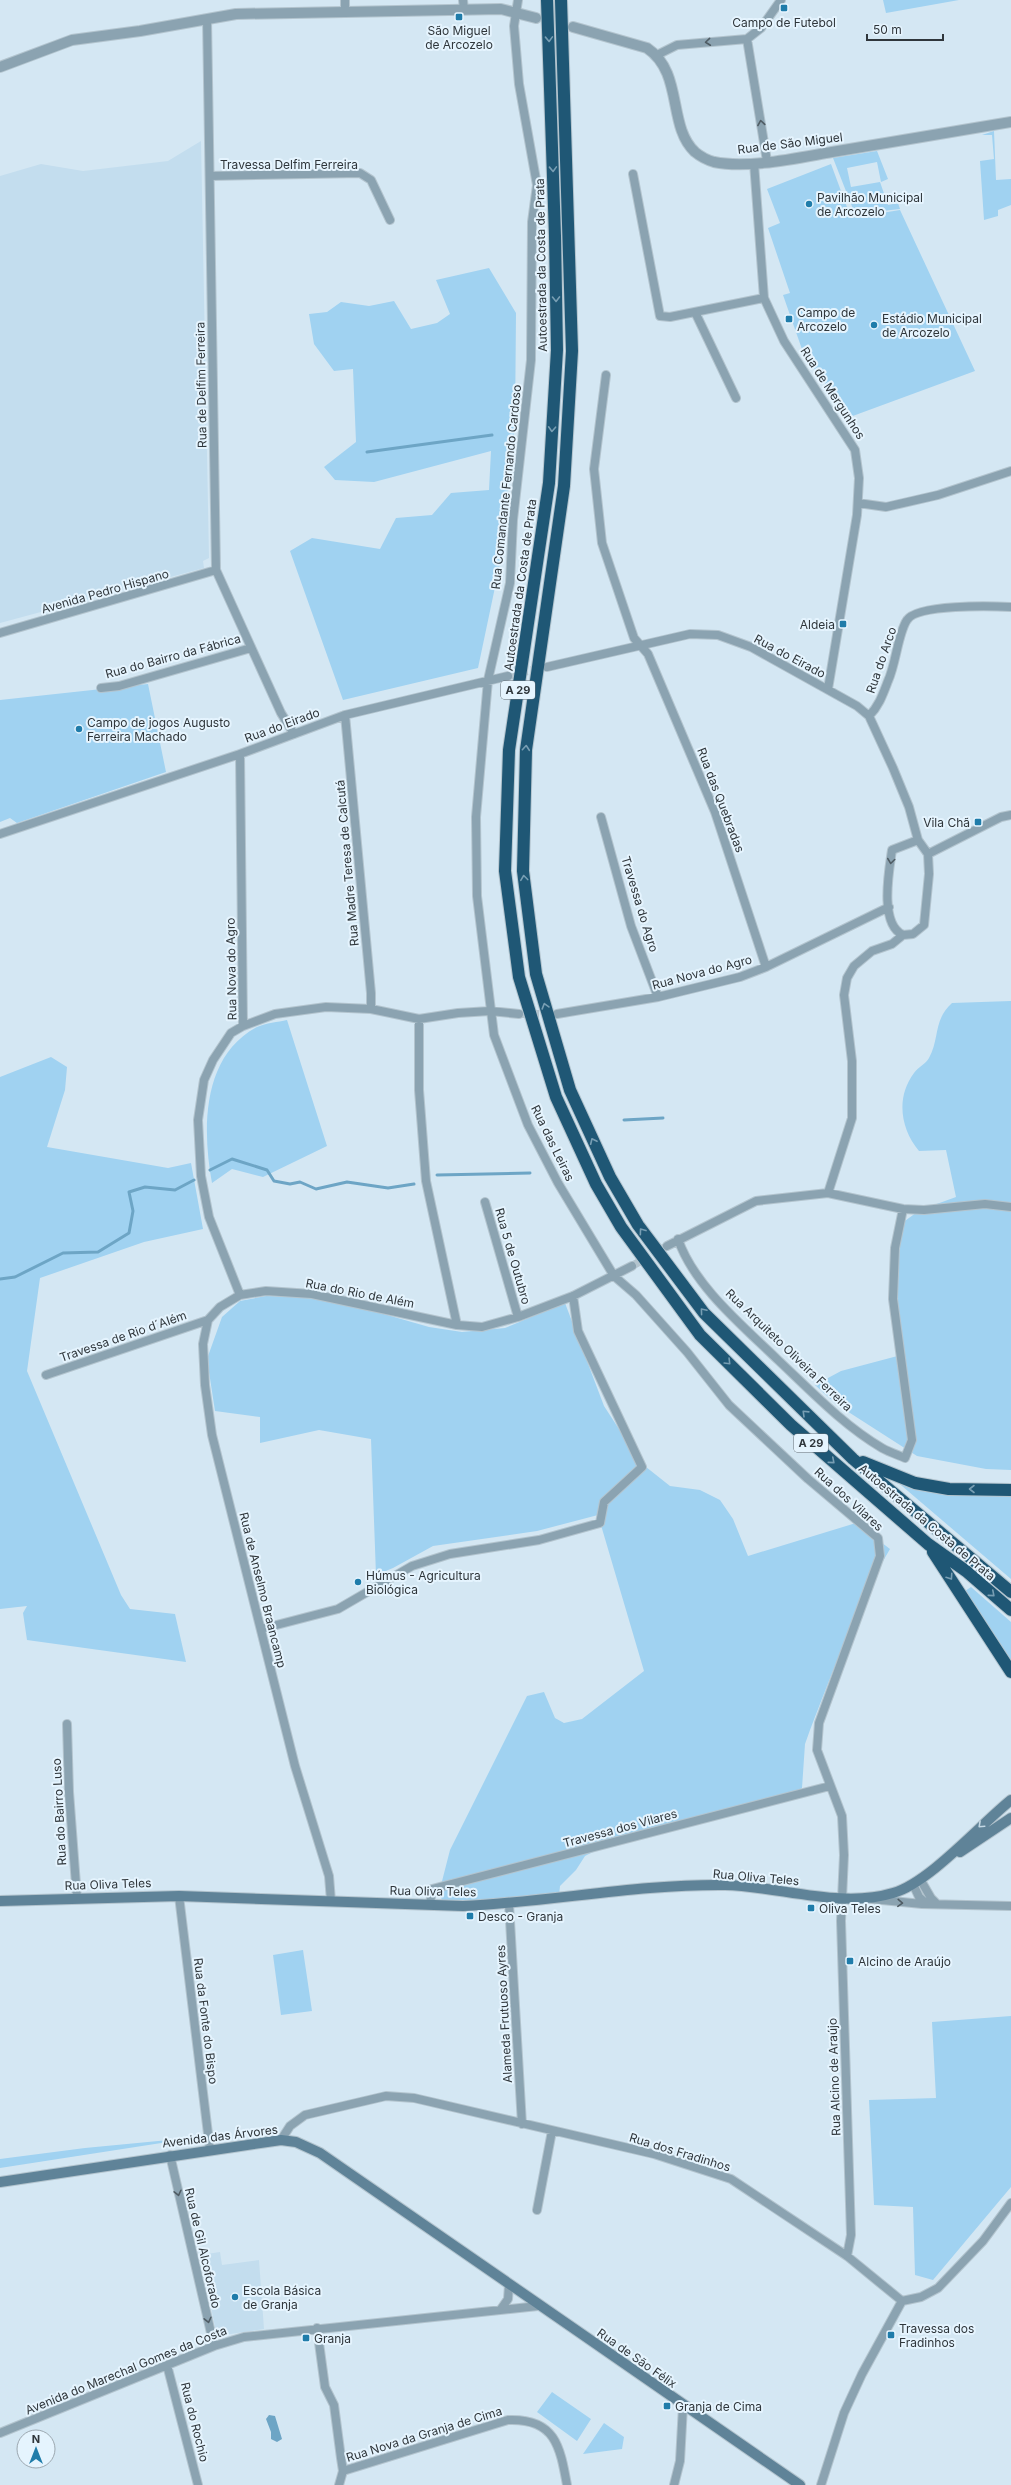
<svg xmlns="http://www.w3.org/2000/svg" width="1011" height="2485" viewBox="0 0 1011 2485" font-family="Inter,sans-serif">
  <rect width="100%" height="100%" fill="#d4e7f3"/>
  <path fill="#c3ddee" d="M201,141L209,558L203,561L204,568L0,623V176L41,164L83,171L168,161Z
    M220,2252L222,2265L259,2260L264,2329L217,2336L200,2255Z"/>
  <path fill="#a0d2f1" d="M883,0H959L886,13Z
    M994,131L996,180L1011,179V173V205L998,210V216L984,220L980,161L994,159L992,135H982Z
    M877,151L888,179L881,182L877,162L847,168L851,187L880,182L888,205L898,203L900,209L855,214L833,158Z
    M831,164L851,218L900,210L975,371L850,417L804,355L783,295L790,293L768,228L780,223L767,189Z
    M489,268L516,313L515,425L502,554L478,668L343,700L290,551L312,538L380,549L396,518L432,515L451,493L489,490L491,451L374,482L335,480L324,467L356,442L353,369L334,371L314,344L309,314L327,312L341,302L369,306L394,301L411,329L437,323L450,314L436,280Z
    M148,684L166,772L17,823L10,818L0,822V700Z
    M1011,1001V1470L986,1469L917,1456L836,1404L815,1385L841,1371L905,1354L898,1322L895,1266L902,1223L920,1210L956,1197L946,1150L919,1151C900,1128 896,1097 914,1073C918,1067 926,1064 929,1058C940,1038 933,1020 952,1003Z
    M287,1020L327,1146L263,1177L232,1169L212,1183C202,1129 202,1056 257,1027C266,1023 278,1022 287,1020Z
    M51,1057L67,1067L65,1090L47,1147L168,1168L191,1163L203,1229L144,1242L40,1278L27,1371L121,1595L130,1609L175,1614L186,1662L27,1640L23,1613L27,1606L0,1609V1077Z
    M266,1296L328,1298L429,1327L462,1332L505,1328L565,1303L604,1406L641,1463L670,1486L700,1490L720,1500L733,1519L748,1556L856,1523L890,1549C856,1606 834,1669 810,1730L805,1744L802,1788L786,1798L603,1847L585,1856L576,1870L560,1886L559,1895L464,1904L442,1902L440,1889L450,1850L527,1696L544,1692L555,1718L564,1723L582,1719L644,1671L598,1515L537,1531L433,1546L393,1568L376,1575L371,1439L319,1430L260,1443V1417L215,1411L207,1359L222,1317L240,1301Z
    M895,1480L1011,1495V1579Z
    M971,1587L1011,1622V1663L965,1591Z
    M303,1950L312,2011L281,2015L273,1955Z
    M1011,2016V2187L933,2280L915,2275L913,2207L874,2205L869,2100L936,2098L932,2022Z
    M200,2137L0,2168V2159L85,2148Z
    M552,2392L591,2419L577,2441L537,2412Z
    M604,2423L624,2437L622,2449L583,2454Z"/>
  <path fill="#6da5c5" d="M269,2415L275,2416L282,2439L277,2442L271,2439V2432L266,2419Z"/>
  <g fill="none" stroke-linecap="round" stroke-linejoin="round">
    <path stroke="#6da5c5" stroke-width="3" d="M367,452L492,435
      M624,1120L663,1118
      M210,1170L232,1159L267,1170L274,1181L290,1184L300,1182L316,1189L347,1182L388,1188L414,1184
      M437,1175L530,1173
      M0,1279L15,1277L63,1253L98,1252L129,1233L133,1211L129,1192L145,1187L175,1190L194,1180"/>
    <path stroke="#b3c4ce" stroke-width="8" stroke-dasharray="8 4" stroke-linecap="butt" d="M508,676L540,668
      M519,1014H552
      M632,1266L667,1246"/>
    <defs>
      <path id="minor" d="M345,0V12
        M463,0L464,10
        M518,0L514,26L519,84L537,185L532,222L531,360L513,520L510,583L488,680L476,817L477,896L494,1035L528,1125L558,1183L614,1276L636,1295L687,1352L729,1405L808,1479L878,1538L880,1556L819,1723L817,1750L842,1816L844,1855L841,1921L851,2235L847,2256
        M207,19L216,570L281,713L294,734
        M747,39L767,161
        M747,39L761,28L781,0
        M657,55L677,45L747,39
        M754,163L764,298L784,341L855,450L859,478L857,515L828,689
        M633,174L660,316L670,317L764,298
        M210,176L360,173L371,180L390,220
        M695,312L736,398
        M606,375L594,469L602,543L634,638L648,654L715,812L766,967
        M858,503L886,507L938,495L1011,471
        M0,633L216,570
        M547,667L690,634L718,635L751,647L857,706L869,716L893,768L909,807L918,840L928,854
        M101,688L119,686L251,648
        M345,715L371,993V1009
        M869,716C879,706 883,694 888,681C896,664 898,633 907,620C917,604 991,606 1011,607
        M240,754L243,1026
        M601,817L631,926L658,997
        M0,834L240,754L345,715L508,676
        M928,854L1001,817L1011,815
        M903,935C879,924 889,871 892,850L918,840
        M557,1014L658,997L740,977L766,967L889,907
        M419,1019V1090L426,1181L457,1325
        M828,1193L852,1118V1061L844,995L847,978L854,966L872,951L892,944L903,935L913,934L924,925L929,874L928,854
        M485,1202L518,1317
        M678,1239C694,1286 743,1326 778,1360C811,1391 843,1425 882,1448C889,1452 898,1455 905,1458L912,1440L893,1299L895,1248L903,1209
        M667,1246L756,1201L828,1193L903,1209L924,1210L985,1204L1011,1207
        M240,1295L209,1217L201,1176L198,1120L204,1080L213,1060L231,1033L243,1026L275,1014L326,1007L371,1009L419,1019L458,1013L490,1011L519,1014
        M46,1375L208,1320
        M261,1629L338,1609L412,1566L450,1554L539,1540L600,1523L604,1502L642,1467L578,1331L573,1296
        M67,1724L69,1792L77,1898
        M920,1879L931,1898L936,1903
        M913,1884L919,1897L926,1903
        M179,1896L210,2150
        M872,1899L922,1904L1011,1906
        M331,1901L329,1876L295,1766L212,1435L205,1385L203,1344L208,1320L220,1307L240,1295L266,1291L312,1294L457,1325L482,1327L518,1317L573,1296L632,1266
        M509,1904L522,2124
        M430,1905L432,1889L830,1786
        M281,2140L290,2126L305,2115L386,2096L414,2098L654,2154L731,2179L847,2256L902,2301
        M170,2155L214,2346
        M537,2210L552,2131
        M902,2301L921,2297L938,2288L983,2241L1011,2203
        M501,2309L508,2299L509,2285
        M317,2328L325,2387L334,2405L341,2458L343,2471L339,2485
        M167,2365L198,2485
        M0,2433L214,2346L244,2337L538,2306
        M343,2471L508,2420C555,2418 560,2446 567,2485
        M674,2485L680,2461L683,2406
        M821,2485L844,2413L862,2374L902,2301"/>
      <path id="tertiary" d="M573,27L647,48C684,73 667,126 695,152C701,157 707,160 714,162C748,169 797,158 832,152C892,142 951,132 1011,122
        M0,67L72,40L140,31L236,14L501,9L536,18"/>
      <path id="secondary" d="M960,1852L1011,1818
        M0,1901L179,1896L463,1906C550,1902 638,1884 725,1885C778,1886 841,1909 893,1893C929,1883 980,1825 1011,1800
        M0,2182L281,2140L296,2142L320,2153L800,2485"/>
      <path id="motorway" d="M547,0L555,236L557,350L549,483L509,750L505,871L519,977L556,1097L596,1184L621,1227L700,1335L791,1425L928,1544L966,1571L1011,1610
        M561,0L572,351L564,486L526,750L523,871L536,974L570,1090L610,1177L638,1225L704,1313L853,1459L1011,1592
        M863,1462L915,1483L949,1489L1011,1490
        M933,1552L1011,1672"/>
    </defs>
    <use href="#minor" stroke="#b3c4ce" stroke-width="10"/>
    <use href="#tertiary" stroke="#b3c4ce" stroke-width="12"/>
    <use href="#secondary" stroke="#b3c4ce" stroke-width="12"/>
    <use href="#motorway" stroke="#b3c4ce" stroke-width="14"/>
    <use href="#minor" stroke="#8ba3b1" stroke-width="8"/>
    <use href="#tertiary" stroke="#8ba3b1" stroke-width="10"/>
    <use href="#secondary" stroke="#5f8398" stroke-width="10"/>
    <use href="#motorway" stroke="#1f5775" stroke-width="12"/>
  </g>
  <defs><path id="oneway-chevron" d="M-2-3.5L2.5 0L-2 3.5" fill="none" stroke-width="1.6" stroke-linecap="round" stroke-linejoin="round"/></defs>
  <g stroke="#789eb3">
    <use href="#oneway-chevron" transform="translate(549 39) rotate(88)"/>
    <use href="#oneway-chevron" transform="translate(553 169) rotate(88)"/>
    <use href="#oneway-chevron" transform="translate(556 299) rotate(89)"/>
    <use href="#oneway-chevron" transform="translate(552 429) rotate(93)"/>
    <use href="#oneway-chevron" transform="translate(526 748) rotate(-85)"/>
    <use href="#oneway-chevron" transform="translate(524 878) rotate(-97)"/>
    <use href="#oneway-chevron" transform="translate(545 1006) rotate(-106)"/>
    <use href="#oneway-chevron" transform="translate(593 1141) rotate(-115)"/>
    <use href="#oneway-chevron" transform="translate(642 1231) rotate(-126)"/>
    <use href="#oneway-chevron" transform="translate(703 1311) rotate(-130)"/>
    <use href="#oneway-chevron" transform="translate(728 1362) rotate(45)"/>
    <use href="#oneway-chevron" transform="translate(805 1413) rotate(-136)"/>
    <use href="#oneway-chevron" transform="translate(832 1461) rotate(41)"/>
    <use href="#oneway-chevron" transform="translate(972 1489) rotate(-180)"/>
    <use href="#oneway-chevron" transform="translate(950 1577) rotate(56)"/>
    <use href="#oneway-chevron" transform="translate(992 1594) rotate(41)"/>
  </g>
  <g stroke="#4f5c64">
    <use href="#oneway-chevron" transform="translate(708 42) rotate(174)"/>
    <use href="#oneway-chevron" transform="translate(761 123) rotate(-99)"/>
    <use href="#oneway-chevron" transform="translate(891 861) rotate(98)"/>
    <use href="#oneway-chevron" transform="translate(900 1903) rotate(3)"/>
    <use href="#oneway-chevron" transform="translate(178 2193) rotate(77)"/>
    <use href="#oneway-chevron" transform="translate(208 2320) rotate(77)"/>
  </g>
  <use stroke="#c4d8e4" href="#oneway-chevron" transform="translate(981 1825) rotate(137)"/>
  <g fill="#1f7caa" stroke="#e5f4fe" stroke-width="1.5">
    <rect x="780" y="4" width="8" height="8" rx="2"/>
    <rect x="455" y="13" width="8" height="8" rx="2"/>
    <circle cx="809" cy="204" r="4"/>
    <rect x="785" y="315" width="8" height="8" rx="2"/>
    <circle cx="874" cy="325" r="4"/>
    <rect x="839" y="620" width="8" height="8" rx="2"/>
    <circle cx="79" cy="729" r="4"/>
    <rect x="974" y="818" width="8" height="8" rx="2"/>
    <circle cx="358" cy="1582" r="4"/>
    <rect x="807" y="1904" width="8" height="8" rx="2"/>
    <rect x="466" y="1912" width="8" height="8" rx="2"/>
    <rect x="846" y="1957" width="8" height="8" rx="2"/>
    <circle cx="235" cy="2297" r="4"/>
    <rect x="887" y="2331" width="8" height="8" rx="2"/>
    <rect x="302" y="2334" width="8" height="8" rx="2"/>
    <rect x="663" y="2402" width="8" height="8" rx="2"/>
  </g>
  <g text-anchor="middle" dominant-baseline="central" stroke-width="4" stroke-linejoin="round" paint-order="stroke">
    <g fill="#e5f4fe" stroke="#666f76" stroke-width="1">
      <rect x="501" y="681" width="34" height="18" rx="3"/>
      <rect x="794" y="1434" width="34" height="18" rx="3"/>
    </g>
    <g font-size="11" font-weight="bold" fill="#2f363b">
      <text x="518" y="690">A 29</text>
      <text x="811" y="1443">A 29</text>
    </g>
    <g font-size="12" fill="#2f363b" stroke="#e5f4fe" text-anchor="start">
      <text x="784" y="22" text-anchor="middle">Campo de Futebol</text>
      <text x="459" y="30" text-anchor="middle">São Miguel<tspan x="459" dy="14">de Arcozelo</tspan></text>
      <text x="817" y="197">Pavilhão Municipal<tspan x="817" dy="14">de Arcozelo</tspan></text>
      <text x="797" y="312">Campo de<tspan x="797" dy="14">Arcozelo</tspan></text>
      <text x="882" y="318">Estádio Municipal<tspan x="882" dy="14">de Arcozelo</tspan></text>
      <text x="835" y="624" text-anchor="end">Aldeia</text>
      <text x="87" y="722">Campo de jogos Augusto<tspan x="87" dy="14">Ferreira Machado</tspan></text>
      <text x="970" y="822" text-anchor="end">Vila Chã</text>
      <text x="366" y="1575">Húmus - Agricultura<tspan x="366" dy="14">Biológica</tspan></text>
      <text x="819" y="1908">Oliva Teles</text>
      <text x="478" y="1916">Desco - Granja</text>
      <text x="858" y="1961">Alcino de Araújo</text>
      <text x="243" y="2290">Escola Básica<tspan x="243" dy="14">de Granja</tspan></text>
      <text x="899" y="2328">Travessa dos<tspan x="899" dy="14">Fradinhos</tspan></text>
      <text x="314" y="2338">Granja</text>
      <text x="675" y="2406">Granja de Cima</text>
    </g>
    <g font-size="12" fill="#2f363b" stroke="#e5f4fe">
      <text transform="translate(790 143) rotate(-7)">Rua de São Miguel</text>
      <text x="289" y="164">Travessa Delfim Ferreira</text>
      <text transform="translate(541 265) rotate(-91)">Autoestrada da Costa de Prata</text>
      <text transform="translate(201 385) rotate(-91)">Rua de Delfim Ferreira</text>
      <text transform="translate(833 393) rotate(57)">Rua de Mergunhos</text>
      <text transform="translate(506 487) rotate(-84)">Rua Comandante Fernando Cardoso</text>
      <text transform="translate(520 585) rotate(-82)">Autoestrada da Costa de Prata</text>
      <text transform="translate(105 591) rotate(-16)">Avenida Pedro Hispano</text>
      <text transform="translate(173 656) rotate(-15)">Rua do Bairro da Fábrica</text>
      <text transform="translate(790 656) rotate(28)">Rua do Eirado</text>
      <text transform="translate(881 660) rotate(-71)">Rua do Arco</text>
      <text transform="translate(282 725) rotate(-20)">Rua do Eirado</text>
      <text transform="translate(721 800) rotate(69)">Rua das Quebradas</text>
      <text transform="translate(347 863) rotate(-95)">Rua Madre Teresa de Calcutá</text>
      <text transform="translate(640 904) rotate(73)">Travessa do Agro</text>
      <text transform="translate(231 969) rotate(-91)">Rua Nova do Agro</text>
      <text transform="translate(702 972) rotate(-15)">Rua Nova do Agro</text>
      <text transform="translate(553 1143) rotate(64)">Rua das Leiras</text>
      <text transform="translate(513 1256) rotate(74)">Rua 5 de Outubro</text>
      <text transform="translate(360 1293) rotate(11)">Rua do Rio de Além</text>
      <text transform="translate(123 1336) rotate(-19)">Travessa de Rio d´Além</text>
      <text transform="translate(789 1350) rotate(44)">Rua Arquiteto Oliveira Ferreira</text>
      <text transform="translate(849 1499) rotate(42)">Rua dos Vilares</text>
      <text transform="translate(927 1522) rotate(40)">Autoestrada da Costa de Prata</text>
      <text transform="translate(263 1590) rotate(76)">Rua de Anselmo Braancamp</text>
      <text transform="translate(59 1812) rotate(-93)">Rua do Bairro Luso</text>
      <text transform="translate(620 1828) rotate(-15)">Travessa dos Vilares</text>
      <text transform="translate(756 1877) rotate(5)">Rua Oliva Teles</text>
      <text transform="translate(108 1884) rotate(-2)">Rua Oliva Teles</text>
      <text transform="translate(433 1891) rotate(1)">Rua Oliva Teles</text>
      <text transform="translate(504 2014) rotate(-93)">Alameda Frutuoso Ayres</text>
      <text transform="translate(206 2021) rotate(83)">Rua da Fonte do Bispo</text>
      <text transform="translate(834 2077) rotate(-92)">Rua Alcino de Araújo</text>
      <text transform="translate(220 2136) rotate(-7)">Avenida das Árvores</text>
      <text transform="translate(680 2152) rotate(17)">Rua dos Fradinhos</text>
      <text transform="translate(203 2248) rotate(77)">Rua de Gil Alcoforado</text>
      <text transform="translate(637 2358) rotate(35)">Rua de São Félix</text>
      <text transform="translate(126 2370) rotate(-22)">Avenida do Marechal Gomes da Costa</text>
      <text transform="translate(195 2422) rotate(76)">Rua do Rochio</text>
      <text transform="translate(424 2434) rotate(-17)">Rua Nova da Granja de Cima</text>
    </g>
  </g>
  <g transform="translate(36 2449)"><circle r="19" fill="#e5f4fe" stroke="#9ca8b0"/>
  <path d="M0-3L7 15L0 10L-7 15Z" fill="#1f7caa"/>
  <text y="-6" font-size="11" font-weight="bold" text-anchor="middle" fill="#2f363b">N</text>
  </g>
  <path d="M867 34v6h76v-6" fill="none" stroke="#2f363b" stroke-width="2"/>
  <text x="873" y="34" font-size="12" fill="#2f363b" stroke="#e5f4fe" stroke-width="3" paint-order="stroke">50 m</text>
</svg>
